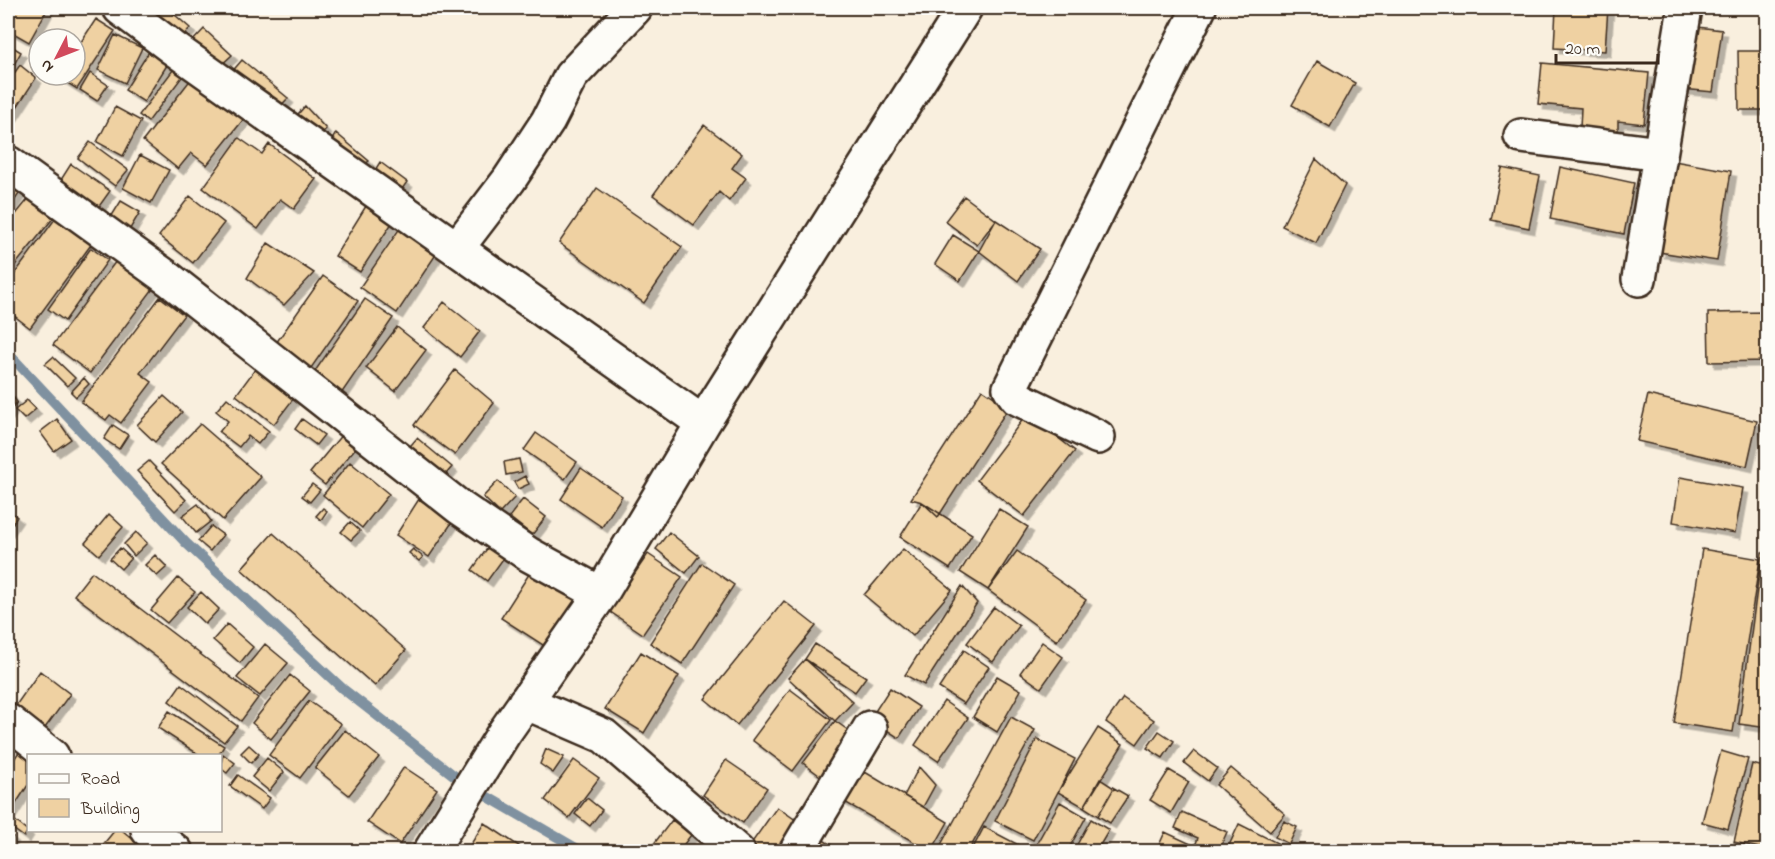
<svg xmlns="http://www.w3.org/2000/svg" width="1775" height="859" viewBox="0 0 1775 859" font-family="'Indie Flower',sans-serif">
  <defs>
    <filter id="shadow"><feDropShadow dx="5.5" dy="5.5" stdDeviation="0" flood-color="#0004"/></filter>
  </defs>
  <rect width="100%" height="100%" fill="#f9efde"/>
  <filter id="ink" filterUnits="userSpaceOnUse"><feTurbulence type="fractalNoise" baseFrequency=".0167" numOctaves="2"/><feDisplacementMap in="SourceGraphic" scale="12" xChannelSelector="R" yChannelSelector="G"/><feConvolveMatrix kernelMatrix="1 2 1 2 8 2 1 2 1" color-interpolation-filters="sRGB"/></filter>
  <g filter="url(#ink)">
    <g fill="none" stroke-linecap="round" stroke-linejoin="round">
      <path stroke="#7f91a0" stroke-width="10" d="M8,353L186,543L343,689L456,777
        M488,797L583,852"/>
    </g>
    <path fill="#efd1a2" stroke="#3b2a1e" stroke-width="1.5" filter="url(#shadow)" d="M8,8H48L29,42L8,30Z
      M144,8H167L190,28L175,45Z
      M1556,8H1608L1605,51L1554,48Z
      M96,19L115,31L77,89L58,77L75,75V51Z
      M1689,26L1722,30L1713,92L1682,89Z
      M204,29L232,55L220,66L190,44Z
      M115,35L142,48L125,83L98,70Z
      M8,44L21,52L8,75Z
      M150,50L169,62L144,102L125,90Z
      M1738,51H1768V110H1739Z
      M242,60L288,98L276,111L230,74Z
      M1317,61L1355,83L1330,127L1292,105Z
      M1542,63L1649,73L1644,124L1618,121V131L1580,128L1581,108L1538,104Z
      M20,65L36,78L8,121V82Z
      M176,66L185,73L148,122L139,115Z
      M90,73L108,85L97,101L80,90Z
      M195,74L247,115L207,165L191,153L178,169L143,141Z
      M305,106L326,129L316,139L293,120Z
      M115,107L141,121L123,156L97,142Z
      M704,125L742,154L732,168L746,178L729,201L719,192L694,225L653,195Z
      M336,133L369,161L358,169L328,147Z
      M239,138L262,154L269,144L316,179L294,209L280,199L258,229L203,188Z
      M90,142L128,170L115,186L78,158Z
      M140,155L169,170L151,203L123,188Z
      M1316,159L1345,185L1316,243L1282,226Z
      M1674,161L1731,171L1717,261L1659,252Z
      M380,162L407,182L395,199L370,178Z
      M71,164L110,191L95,212L57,186Z
      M1560,167L1634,183L1624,234L1550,219Z
      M1502,168L1540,176L1529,228L1491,220Z
      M8,182L21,191L8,210Z
      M597,188L682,247L644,303L559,243Z
      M34,192L58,212L8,274V224Z
      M190,196L224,223L193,263L159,236Z
      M964,196L996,220L977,245L945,221Z
      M121,201L140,212L127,234L108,222Z
      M366,206L392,223L360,272L335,256Z
      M58,215L93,242L30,328L8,311V283Z
      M996,220L1040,249L1018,281L979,251Z
      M400,228L437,253L397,313L360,287Z
      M953,235L979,251L960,281L935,264Z
      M268,243L314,273L284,305L247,278Z
      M91,248L108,260L65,321L48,309Z
      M116,261L153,289L90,373L53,345Z
      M323,276L358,301L311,368L276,343Z
      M160,297L184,315L140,373L152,382L121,423L110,415L106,420L81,402Z
      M365,299L393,318L341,394L313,374Z
      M444,302L480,331L460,357L424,328Z
      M1768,312V361L1709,362L1708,313Z
      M397,327L426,350L395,391L366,368Z
      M53,357L75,378L67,386L45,364Z
      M256,368L294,398L274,424L236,395Z
      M455,370L494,403L455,455L414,425Z
      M84,378L89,384L76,397L71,392Z
      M982,389L1009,407L938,517L922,502L911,499Z
      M8,391L17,402L8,414Z
      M1648,395L1757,421L1747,466L1637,441Z
      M164,396L182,412L155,442L137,425Z
      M227,398L269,431L258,444L248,436L239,447L219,432L228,421L216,411Z
      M27,400L36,409L24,419L15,410Z
      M1027,414L1075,451L1024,516L977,480Z
      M57,419L71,439L54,451L40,432Z
      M302,419L324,435L316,445L295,429Z
      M200,424L261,477L223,520L161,464Z
      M113,425L128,435L119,449L104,439Z
      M343,433L358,445L325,485L310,473Z
      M536,433L577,462L565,479L524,450Z
      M417,438L452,467L441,480L406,451Z
      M519,459L522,472L506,475L504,462Z
      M149,461L186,500L175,511L137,471Z
      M350,462L389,494L362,528L323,495Z
      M581,468L622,496L602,527L561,499Z
      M525,476L529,484L518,489L514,482Z
      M1680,477L1743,488L1735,533L1673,522Z
      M498,481L515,497L500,513L483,497Z
      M312,484L320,490L310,502L302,496Z
      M419,499L453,521L429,557L396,535Z
      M523,499L546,517L532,535L509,517Z
      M922,502L972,534L950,569L900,537Z
      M198,504L211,521L196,533L182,516Z
      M323,508L327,511L321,520L316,516Z
      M999,509L1028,527L988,590L960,572Z
      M8,510L17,517L8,530Z
      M109,514L123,527L99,555L85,543Z
      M350,522L360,531L351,540L341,532Z
      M211,526L223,535L210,551L198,541Z
      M136,532L147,543L134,556L124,544Z
      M669,532L699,556L686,573L656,549Z
      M273,533L406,650L375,686L241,569Z
      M493,540L508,552L487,581L472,570Z
      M120,548L131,558L121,569L110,559Z
      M413,549L423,557L419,561L409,553Z
      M903,549L952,590L913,636L864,595Z
      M1702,549L1760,559L1733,732L1674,723Z
      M1017,551L1086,600L1057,641L988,590Z
      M1762,552L1768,553V728L1739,724Z
      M648,554L682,577L643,634L609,611Z
      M155,555L167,567L157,576L145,565Z
      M702,563L734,585L682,664L650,643Z
      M531,571L576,600L546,647L501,618Z
      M92,572L258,698L241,721L74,595Z
      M178,578L195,592L167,623L151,610Z
      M962,586L977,603L924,685L905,675Z
      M201,592L219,609L205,624L187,607Z
      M784,601L816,626L737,725L705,699Z
      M994,607L1019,626L993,662L967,643Z
      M227,624L253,647L240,663L213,640Z
      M1042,642L1063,657L1041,688L1020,673Z
      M265,644L288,663L260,696L237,678Z
      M815,644L866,677L855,692L805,659Z
      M964,650L989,667L964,704L939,688Z
      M641,652L679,676L644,733L605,709Z
      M805,659L853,702L835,721L788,678Z
      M40,671L70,694L45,728L14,708Z
      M290,675L310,691L271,739L252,723Z
      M997,676L1021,690L997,732L973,717Z
      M181,684L237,726L224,742L169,701Z
      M890,688L919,707L899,738L870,719Z
      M790,689L831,720L793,771L752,740Z
      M1123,698L1154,720L1137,744L1106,722Z
      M309,701L341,724L300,778L269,755Z
      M944,701L968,718L938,761L915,745Z
      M169,711L224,746L218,756H201L158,728Z
      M1011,717L1035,730L968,852H937Z
      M835,721L855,735L823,778L803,763Z
      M1098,728L1123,744L1084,807L1058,792Z
      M345,730L379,757L349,795L315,768Z
      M1159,731L1174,741L1163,758L1147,748Z
      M1037,739L1075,759L1033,840L995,821Z
      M25,743L28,756V785L8,816V768Z
      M249,745L259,754L251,763L241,753Z
      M546,749L564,757L553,773L540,764Z
      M1194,751L1217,768L1208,781L1184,763Z
      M1721,751L1748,759L1728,829L1702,822Z
      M223,754L235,763L227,773L220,768Z
      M267,758L284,772L269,791L252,777Z
      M574,760L599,778L569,818L545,800Z
      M726,760L767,788L743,823L703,795Z
      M1752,764L1768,768V850L1734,842Z
      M855,766L948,822L931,852L836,797Z
      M404,767L437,789L400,844L367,822Z
      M919,767L935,785L923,807L904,796Z
      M1231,768L1285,814L1270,832L1216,785Z
      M1169,770L1189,782L1171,813L1150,800Z
      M238,775L270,798L262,809L230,786Z
      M1100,779L1114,788L1098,816L1084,807Z
      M1114,788L1128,796L1110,823L1098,816Z
      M587,798L602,810L590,826L575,814Z
      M1060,802L1086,817L1067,852H1052L1037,843Z
      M777,807L800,823L780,852H753L748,848Z
      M1182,812L1227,832L1218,852H1156L1165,832L1195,846L1198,838L1175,828Z
      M1091,819L1109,830L1096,852H1073Z
      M14,820L28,831L24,837L9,826Z
      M672,820L691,835L678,852H660L653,845Z
      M1284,821L1297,827L1289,844L1275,837Z
      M484,823L528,852H466Z
      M1239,824L1289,849L1288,852H1226Z
      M984,827L1028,850L1027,852H971Z
      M115,830H122L145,850L97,852Z
      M8,833L13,837L8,845Z
      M820,838L843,852H812Z
      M705,841L721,852H698Z
      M653,845L660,852H649Z"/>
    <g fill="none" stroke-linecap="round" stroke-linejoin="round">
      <defs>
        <path id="minor" d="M120,8L173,48L703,423
          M1521,136L1660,154
          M8,163L169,279L459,507L528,554L601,594
          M457,248L509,180L548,121L571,76L635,8
          M1639,279L1685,8
          M1098,437L1017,398L1010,388L1199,8
          M525,702L604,736L738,852
          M8,721L52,756
          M148,830L176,852
          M430,852L504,733L601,594L703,423L965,8
          M796,852L870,728"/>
      </defs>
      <use href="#minor" stroke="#3b2a1e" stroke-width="38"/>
      <use href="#minor" stroke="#fdfcf7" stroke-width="33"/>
    </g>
  </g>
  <rect width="1775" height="859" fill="none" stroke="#fdfcf7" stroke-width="30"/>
  <rect x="15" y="15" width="1745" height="829" fill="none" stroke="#3b2a1e" stroke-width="2" filter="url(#ink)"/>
  <rect x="27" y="754" width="195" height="78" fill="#fdfcf7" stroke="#afa8a0" stroke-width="1.5"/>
  <rect x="39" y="774" width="30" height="9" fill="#fdfcf7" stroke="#afa8a0" stroke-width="1.5"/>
  <text x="81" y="784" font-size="18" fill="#3b2a1e">Road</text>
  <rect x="39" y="799" width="30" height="18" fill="#efd1a2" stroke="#afa8a0" stroke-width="1.5"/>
  <text x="81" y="814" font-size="18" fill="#3b2a1e">Building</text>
  <g transform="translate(57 57) rotate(228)"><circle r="28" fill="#fdfcf7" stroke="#afa8a0" stroke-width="1.5"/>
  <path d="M0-4.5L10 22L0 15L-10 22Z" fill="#d1495b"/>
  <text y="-9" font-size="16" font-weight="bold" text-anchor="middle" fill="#3b2a1e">N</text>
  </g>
  <path d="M1556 54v9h102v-9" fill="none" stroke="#3b2a1e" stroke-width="3"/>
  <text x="1565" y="54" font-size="18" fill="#3b2a1e" stroke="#fdfcf7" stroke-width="4.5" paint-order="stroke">20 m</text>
</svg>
